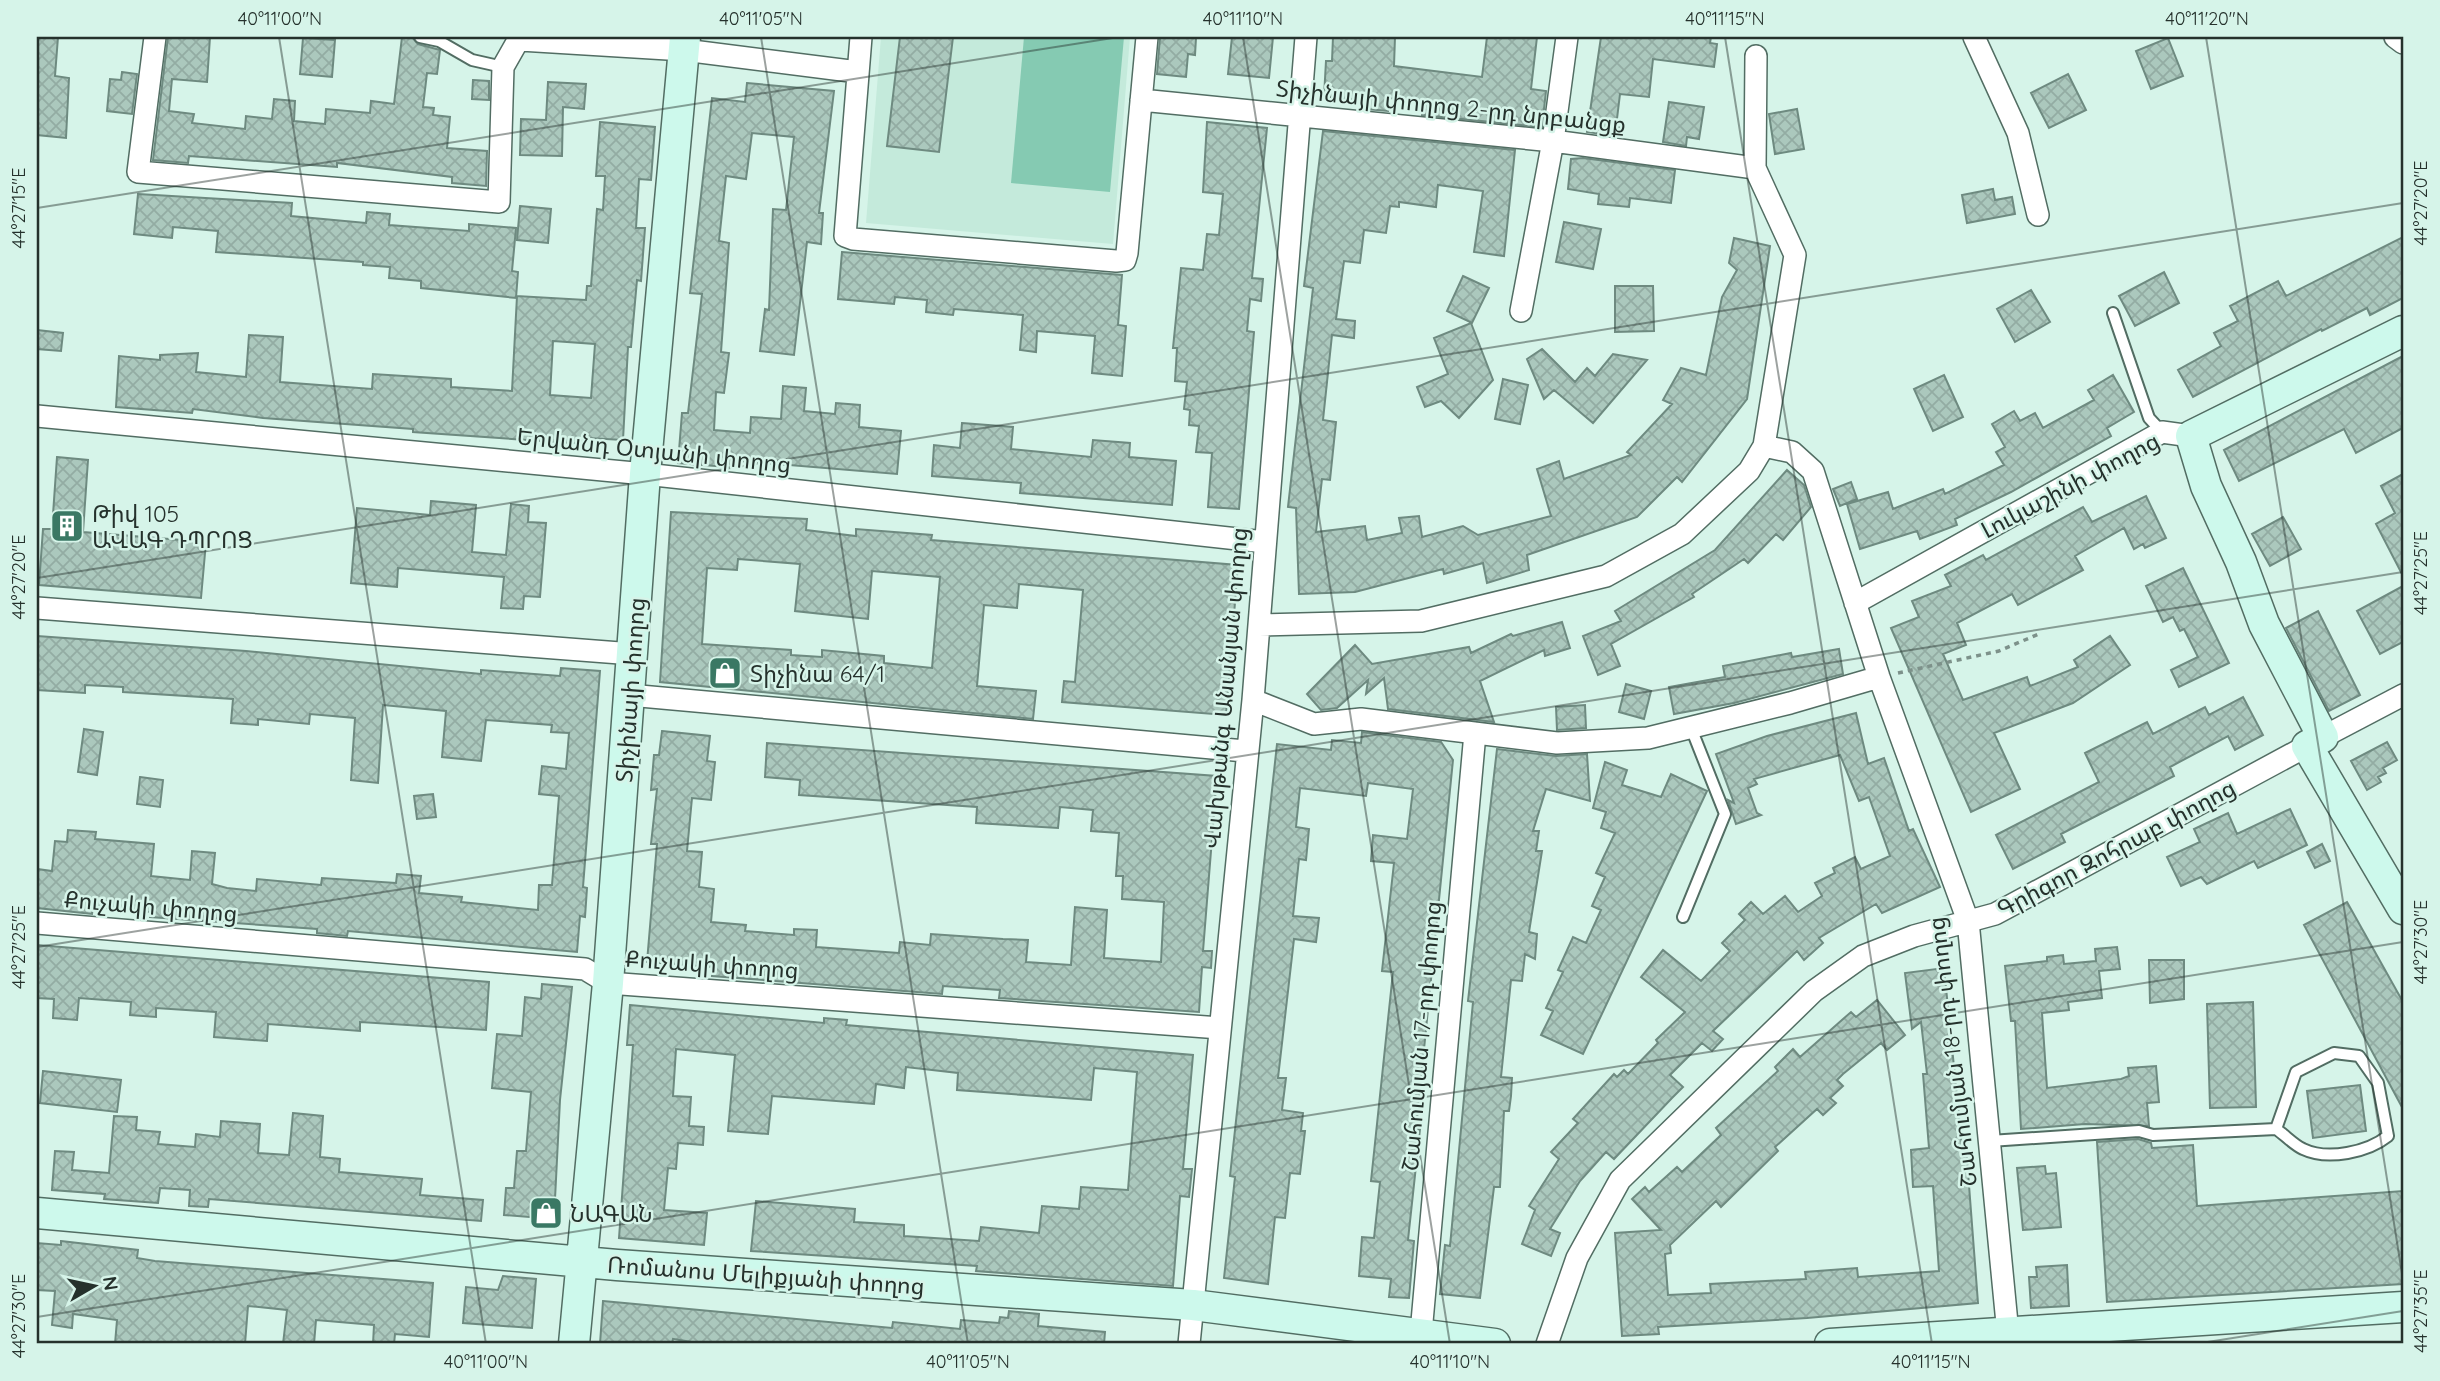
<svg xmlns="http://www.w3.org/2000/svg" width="2440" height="1381" viewBox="0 0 2440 1381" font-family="Quicksand,'Noto Sans Armenian',sans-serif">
  <defs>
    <pattern id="building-cross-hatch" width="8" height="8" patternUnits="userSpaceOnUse" patternTransform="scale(1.75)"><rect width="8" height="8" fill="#abc8bd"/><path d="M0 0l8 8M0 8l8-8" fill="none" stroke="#93aca3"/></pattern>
  </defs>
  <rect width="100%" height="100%" fill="#d6f4e9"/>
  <path fill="#c4eadb" d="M881,37H1130L1113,244L866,223Z"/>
  <path fill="#85cab2" d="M1024,37H1124L1110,192L1011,183Z"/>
  <path fill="url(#building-cross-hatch)" stroke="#6e8a80" stroke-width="2" fill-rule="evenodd" d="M37,37H58L55,76L69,78L66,138L37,135Z
    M168,37H210L207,82L172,79L169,111L194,114L192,123L245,129L246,116L272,119L274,99L295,101L294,121L325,124L326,109L370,113L371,101L394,104L402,37H412L418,44L440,50L437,74L427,73L423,107L434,108L433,115L450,117L447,148L487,151L486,186L452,183V177L337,163V167L189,156L188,163L153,160Z
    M900,37H953L939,152L887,146Z
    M1160,37L1196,38L1195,55L1188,54L1186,77L1157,74Z
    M1232,37H1273L1269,78L1228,74Z
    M1333,37H1395L1394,66L1482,77L1487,37H1537L1531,89L1546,91L1542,127L1422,115L1424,102L1389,98L1388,111L1366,109V100L1324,97L1326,61H1332Z
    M1601,37H1711L1710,43L1717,44L1714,67L1653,59L1649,97L1620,94L1616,127L1624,128L1623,137L1587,132Z
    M303,38L335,40L332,77L300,74Z
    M2168,38L2183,76L2151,89L2136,51Z
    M122,72L137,74L132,114L107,111L110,79L121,80Z
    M2068,74L2086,110L2049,128L2031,93Z
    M473,80L489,81V100L472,99Z
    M548,82L586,84L584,109L563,107L562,156L520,155L521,119L546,120Z
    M747,83L834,91L819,213H823L821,244L807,242L794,355L760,351L765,309L769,310L773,209L786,210L794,137L752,133L746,179L726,176L719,241L729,243L721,352L729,353L724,393L716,392L714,430L750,433L751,417L781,419L783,386L806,388L804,411L835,414L836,403L860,405L859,427L901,431L897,474L740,461V468L678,463L682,413H688L702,294L690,293L712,98L745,102Z
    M1669,102L1704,107L1699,139L1687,137L1686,146L1663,142Z
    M1797,109L1804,149L1775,154L1769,114Z
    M600,122L655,127L651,180L639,179L636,228H645L641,281L637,280L631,347H628L623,440L587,438L586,444L541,441L413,432V429L263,418L193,409L192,413L116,407L119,356L160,360V355L198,353L196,372L246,377L249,335L283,337L280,382L372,389L373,374L451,379V387L512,391L517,296L586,300L587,286H591L597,209L603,210L605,176H596ZM553,341L595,344L591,398L550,395Z
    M1207,122L1267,128L1252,278L1263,279L1261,301L1250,299L1247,331L1254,332L1239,509L1208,507L1212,453L1196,452L1199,426L1189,425L1190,410L1184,409L1187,382L1175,381L1177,348H1173L1181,268L1203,270L1207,234L1219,235L1223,194L1203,192Z
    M1323,131L1515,150L1504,256L1474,252L1483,191L1438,185L1436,207L1399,202V207L1390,206L1386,233L1364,230L1360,263L1344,261L1336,319L1355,321L1354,338L1332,335L1323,420L1336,422L1330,480L1322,479L1316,532L1365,526L1367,540L1402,533L1399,518L1419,516L1422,537L1463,526L1478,535L1551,516L1537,469L1559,461L1564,479L1631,455L1627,452L1672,404L1663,400L1681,368L1706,375L1722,297L1737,270L1729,263L1734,238L1770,246L1747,399L1682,482L1677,477L1637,517L1527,555L1529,570L1487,583L1483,563L1444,574L1443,569L1355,592L1299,594L1296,508L1288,507L1313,288L1304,286Z
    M1583,158L1675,170L1671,203L1630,198L1629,207L1598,204L1599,194L1568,189L1571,159Z
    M1993,189L1995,200L2012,197L2015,214L1967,223L1962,195Z
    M138,194L292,203L291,216L366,223L367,212L390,214L389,225L469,231V224L516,228L512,271L518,272L516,298L421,288V281L389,278L390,267L363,265V262L216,252L218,231L173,227L172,238L134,234Z
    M520,206L551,209L548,243L517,240Z
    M1564,222L1601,229L1593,269L1556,262Z
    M2403,237V298L2370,315L2367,308L2322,331L2321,329L2193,397L2178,370L2221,346L2214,333L2238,321L2230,306L2278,281L2286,296Z
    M842,252L1122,275L1118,325L1126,326L1122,376L1092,373L1095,336L1037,331L1036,352L1020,350L1023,315L954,309L953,315L926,312L927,300L895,297L894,304L838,299Z
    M2164,272L2179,303L2135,326L2119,296Z
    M1463,276L1489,288L1472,323L1447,311Z
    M1615,286H1653L1654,331L1615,332Z
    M2031,290L2050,322L2015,342L1997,309Z
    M1471,323L1493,380L1459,418L1441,401L1425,407L1417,387L1448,374L1434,338Z
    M37,330L63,333L61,351L37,349Z
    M1542,349L1575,382L1587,368L1595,376L1613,354L1647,360L1593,423L1554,390L1544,399L1527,359Z
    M2403,356V428L2356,453L2344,429L2239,481L2224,450Z
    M1944,375L1963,417L1933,431L1914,389Z
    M2113,375L2134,412L2107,428L2111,436L2011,492L1955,519L1957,525L1920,539L1917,531L1860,549L1847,504L1888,492L1893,509L1943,489L1945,494L2004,465L1996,452L2005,447L1992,424L2014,411L2020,421L2035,413L2043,428L2094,400L2088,390Z
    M1503,379L1528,385L1520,424L1495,419Z
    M962,423L1013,427L1011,449L1091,457L1093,440L1130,443L1129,457L1176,461L1172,505L1020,493L1021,483L932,476L934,445L960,448Z
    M57,457L88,460L83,532L206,542L201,598L39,585L43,529H52Z
    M1787,470L1804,485L1811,507L1783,540L1776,534L1748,563L1744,559L1692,594L1694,597L1611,644L1620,666L1598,675L1583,636L1621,621L1615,611L1715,550Z
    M2403,474V576L2376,524L2395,513L2381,486Z
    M1851,482L1857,499L1840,506L1833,489Z
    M2146,496L2166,538L2145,548L2143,544L2134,549L2124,528L2075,556L2083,570L2018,605L2012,594L1957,623L1966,645L1943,654L1963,700L2027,677L2030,686L2078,667L2074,660L2110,636L2130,665L2073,703L1994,733L2020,789L1971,812L1891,628L1919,617L1912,601L1951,586L1945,575L1983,555L1986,560L2083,507L2092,522Z
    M431,501L476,505L472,552L506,555L511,504L529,506L528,522L546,523L540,597L524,596L523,609L501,608L504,577L398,568L397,587L351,583L357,508L430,515Z
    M671,512L807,519L806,530L856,536V529L932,535L931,540L1238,565L1226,715L1062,702L1064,681L1075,682L1083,590L1019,584L1017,608L984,605L977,686L1036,691L1033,719L660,682ZM738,559L800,564L795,611L868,619L872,571L940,577L932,668L884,663V656L822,650V657L791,655V650L702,644L707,568L737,570Z
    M2283,517L2301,549L2270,566L2252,534Z
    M2183,568L2229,663L2179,687L2171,670L2198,657L2184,629L2180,631L2173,617L2163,622L2146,586Z
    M2403,586V642L2380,654L2357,611Z
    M2318,611L2360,695L2329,711L2286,628Z
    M1562,622L1570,648L1545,656L1544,650L1480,681L1494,722L1388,709L1384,678L1366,694L1368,680L1337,708L1321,710L1307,694L1355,645L1372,664L1469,647L1471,653L1511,634L1513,636Z
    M37,636L246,651L481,674V670L560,676L561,668L600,671L583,887L587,888L585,917L580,916L577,952L348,931L347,936L317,933V929L150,917V912L93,907L92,914L37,908V869L52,871L55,841L67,842L68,830L96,832L95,839L154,844L151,876L190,880L192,851L215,853L212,884L227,888L256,891L257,879L321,885L322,878L396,883L397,874L421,876L419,893L462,897L461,902L538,910L539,885H552L559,796L539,794L542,766L566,769L569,733L551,732L552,725L486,720L481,761L442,757L446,711L383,705L378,783L351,780L355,718L310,714L309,724L258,719V725L231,723L233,699L123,692V687L85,685V693L37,690Z
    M1839,649L1843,674L1734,703L1674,714L1669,687L1725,677L1723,666L1791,653L1792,657Z
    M1626,684L1651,691L1644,719L1619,712Z
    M2243,697L2263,735L2235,750L2228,736L2170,767L2174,776L2061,834L2065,842L2013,869L1996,835L2099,782L2085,753L2147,722L2153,734L2205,707L2209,715Z
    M1585,705L1586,728L1557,730L1556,707Z
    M1856,713L1868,764L1884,758L1909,831L1913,829L1940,887L1882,913L1876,904L1819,938L1823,943L1804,960L1797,951L1713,1031L1723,1039L1712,1051L1702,1043L1670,1075L1683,1087L1672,1098L1614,1159L1606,1152L1580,1181L1550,1229L1560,1233L1551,1256L1522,1244L1535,1210L1529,1206L1559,1159L1551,1152L1578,1123L1573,1119L1614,1074L1617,1077L1624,1070L1628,1074L1658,1043L1656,1040L1685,1012L1641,977L1663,950L1701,981L1730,951L1722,943L1745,920L1739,914L1751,902L1763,914L1785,896L1798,912L1822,896L1815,883L1835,873L1833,868L1855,857L1861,869L1890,856L1869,797L1859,801L1840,755L1754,779L1757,784L1748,788L1757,813L1761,815L1736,824L1728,800L1734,803L1716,754L1767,736Z
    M84,729L103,732L97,775L78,772Z
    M662,731L710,736L707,761L715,762L711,800L692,798L687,851L702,852L699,887L714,889L711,922L746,925L745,931L794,935V929L817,930L816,947L899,953L900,942L930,945L931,934L1003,939L1028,940L1026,962L1071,965L1075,907L1107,910L1104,958L1161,962L1164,902L1122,899L1123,876H1116L1119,833L1091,831L1093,810L1060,807L1058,828L976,823L977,807L799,795L800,780L765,777L767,743L1217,776L1203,951H1212L1211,968L1202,967L1199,1012L999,998L1000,990L943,986L942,994L712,976L713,967L647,962L657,844H651L657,789L651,790L654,755H659Z
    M1362,732L1441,742L1453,760L1416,1129H1420L1408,1240L1414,1241L1409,1298L1389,1297L1391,1279L1359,1276L1362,1237L1374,1238L1380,1182L1371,1181L1393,972L1382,971L1394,863L1371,861L1373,835L1407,839L1413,789L1368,783L1366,796L1300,788L1296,827L1309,829L1306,860L1299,859L1293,916L1319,918L1316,942L1294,939L1278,1078H1286L1282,1110L1303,1113L1301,1131H1305L1300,1174L1290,1173L1285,1218L1275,1217L1268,1284L1224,1278L1235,1177L1230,1176L1277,744L1331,750L1332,740L1361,743Z
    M2387,742L2397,760L2383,768L2386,773L2378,777L2381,782L2367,790L2351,761Z
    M1497,749L1556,756L1587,754L1590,801L1546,789L1533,831H1539L1536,851H1542L1529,932L1537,934L1535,959L1525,954L1522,981L1511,980L1501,1077L1512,1078L1511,1096L1509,1111H1504L1500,1187H1494L1480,1298L1440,1294L1445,1245L1450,1246L1473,1002L1468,1001Z
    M1605,762L1627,770L1622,785L1661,797L1671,774L1707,791L1583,1054L1541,1035L1553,1011L1546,1008L1563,972L1558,970L1573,937L1586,943L1601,910L1592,906L1605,877L1596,873L1615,833L1601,828L1606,812L1593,808Z
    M140,777L163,780L160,807L137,804Z
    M433,794L436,817L417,819L414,796Z
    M2290,809L2307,845L2258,868L2254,861L2207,884L2201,877L2181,886L2167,857L2200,842L2194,829L2228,813L2237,834Z
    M2322,844L2330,861L2315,868L2307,852Z
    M2347,902L2403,1002V1109L2304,925Z
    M37,945L489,982L486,1030L360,1022V1031L268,1024L267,1041L214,1037L216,1012L156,1008V1017L130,1015L131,1002L79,998L77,1020L53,1018L54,999L37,998Z
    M2117,947L2120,969L2099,971L2102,998L2068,1002L2069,1010L2042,1013L2047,1088L2121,1079L2129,1076L2128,1068L2156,1066L2159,1102L2147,1103L2149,1126L2085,1124L2021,1129L2015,1021H2011L2005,966L2047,961V957L2063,955L2064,964L2096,961L2095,949Z
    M2149,960H2184V999L2150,1003Z
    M1944,968L1962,1146H1966L1978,1303L1807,1318L1658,1327L1659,1334L1622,1336L1615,1233L1661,1230L1632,1199L1645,1187L1649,1192L1677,1167L1682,1172L1721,1135L1716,1128L1778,1071L1775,1067L1793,1049L1800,1057L1851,1012L1856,1017L1877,1000L1905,1035L1887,1050L1881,1043L1843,1074L1837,1080L1843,1086L1830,1098L1836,1103L1823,1115L1817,1109L1775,1147L1778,1151L1721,1207L1716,1201L1670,1245L1671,1253L1665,1254L1668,1295L1711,1293L1710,1284L1806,1279L1805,1272L1857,1268L1858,1277L1939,1271L1933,1186L1913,1187L1911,1150L1929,1148L1923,1074H1927L1921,1022L1912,1029L1905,973Z
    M542,984L572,987L560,1100L554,1219L504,1215L506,1188H514L517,1151H526L531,1092L492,1088L497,1034L522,1036L525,997L541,999Z
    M2253,1002L2256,1107L2210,1108L2207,1004Z
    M630,1005L824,1023V1018L847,1020L846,1025L1193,1055L1183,1169H1192L1189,1197L1180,1196L1173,1286L976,1271L977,1266L751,1251L756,1201L855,1209L854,1222L904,1225V1236L979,1241L981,1227L1039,1233L1042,1206L1079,1209L1081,1187L1128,1190L1137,1072L1094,1068L1091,1100L957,1090L958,1073L906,1067L904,1088L876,1084L874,1104L772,1096L768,1134L728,1131L735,1055L676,1049L673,1096L691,1097L689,1126L704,1127L703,1145L678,1143L676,1169L668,1168L664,1210L707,1213L704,1245L619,1238L633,1045H627Z
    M43,1071L121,1080L117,1112L40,1103Z
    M2360,1085L2366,1131L2313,1138L2307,1091Z
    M293,1113L323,1116L320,1157L340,1159L339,1172L422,1179L420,1195L483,1200L481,1221L209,1199L208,1207L189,1206L190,1190L160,1188L158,1203L104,1199L105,1194L52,1190L55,1151L74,1152L72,1170L109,1173L114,1116L137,1117L136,1130L160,1132L158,1144L195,1147L196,1134L220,1137L221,1121L260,1124L258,1153L289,1155Z
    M2138,1139L2151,1143L2152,1148L2193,1145L2197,1206L2403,1191V1284L2107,1302L2097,1142Z
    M2045,1166L2046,1174L2056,1173L2061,1227L2023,1230L2017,1168Z
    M61,1241L138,1250L137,1258L155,1261L433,1283L429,1337L395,1334L394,1344H373L374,1325L316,1320L314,1344H283L287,1310L248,1306L245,1344H115L117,1320L73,1314L72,1328L52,1325L55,1291L37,1290V1243L61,1245Z
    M2067,1265L2069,1306L2031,1308L2029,1277H2037L2036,1267Z
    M503,1276L536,1279L532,1328L463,1323L466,1287L498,1290Z
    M603,1301L892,1328L893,1322L960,1329L961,1320L999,1323L1000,1317L1008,1318L1009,1311L1039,1314L1038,1326L1105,1332L1104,1344H943L906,1341V1344H704L673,1339L672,1344H600Z"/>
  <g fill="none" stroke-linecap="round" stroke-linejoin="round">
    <defs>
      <path id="lane" d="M420,37L439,41L472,60L503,67
        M2113,313L2149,418L2162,432
        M1683,917L1725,814L1691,728
        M1990,1141L2139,1131L2153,1135L2276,1129C2285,1135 2294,1145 2303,1149C2328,1161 2368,1152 2388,1136L2378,1083L2359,1056L2334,1053L2296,1072L2276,1129"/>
      <path id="street" d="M155,37L138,172L499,202L503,67L520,37
        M861,37L845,236L853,239L1116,261L1125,260L1127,253L1147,37
        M1974,37L2018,133L2038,215
        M2395,37L2403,43
        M520,40L684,50L858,72
        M1141,100L1553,141L1755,168
        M1521,311L1553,141L1567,37
        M37,416L645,474L1265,542
        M1764,446L1792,452L1813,471L1879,677L1968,921L2009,1344
        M1855,603L2162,432L2191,436
        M37,608L633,654
        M1259,625L1421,621L1606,576L1682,534L1749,471L1764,446L1795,255L1755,168L1756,56
        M629,695L1245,751
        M1253,700L1314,724L1361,719L1557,743L1648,738L1790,703L1879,677
        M2323,737L2403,695
        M37,923L585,969L608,983L1220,1028
        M1189,1344L1253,700L1306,37
        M1420,1344L1475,733
        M1547,1344L1577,1258L1620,1180L1814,991L1863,956L1914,936L1995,914L2307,746"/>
      <path id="secondary" d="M2403,331L2191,436L2206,486L2241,562L2264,624L2323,737L2307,746L2403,909
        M37,1213L617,1265L1193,1305L1495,1344
        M574,1344L608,983L645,474L685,37
        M1830,1344L2403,1307"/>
    </defs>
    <use href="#lane" stroke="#526d63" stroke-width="14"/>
    <use href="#street" stroke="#526d63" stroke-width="24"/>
    <use href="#secondary" stroke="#526d63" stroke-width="33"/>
    <path stroke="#7d918a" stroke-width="3.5" stroke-dasharray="5 5" stroke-linecap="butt" d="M1898,673L1999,651L2041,633"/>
    <use href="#lane" stroke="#fff" stroke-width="10"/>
    <use href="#street" stroke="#fff" stroke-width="21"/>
    <use href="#secondary" stroke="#cdf9ec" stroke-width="30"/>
  </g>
  <path fill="none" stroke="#25312c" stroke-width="2" stroke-opacity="0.45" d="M279,37L486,1344M761,37L968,1344M1243,37L1450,1344M1725,37L1932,1344M2206,37L2403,1280M37,208L1119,37M37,578L2403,203M37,947L2403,572M37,1317L2403,942M2195,1344L2403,1311"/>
  <defs>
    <symbol id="building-square" viewBox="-11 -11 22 22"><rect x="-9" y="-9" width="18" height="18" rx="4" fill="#3a7864" stroke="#d6f4e9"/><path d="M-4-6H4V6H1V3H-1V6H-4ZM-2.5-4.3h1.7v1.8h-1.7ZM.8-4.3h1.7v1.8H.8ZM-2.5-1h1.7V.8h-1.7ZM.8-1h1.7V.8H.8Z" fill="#fff"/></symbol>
    <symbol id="shop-square" viewBox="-11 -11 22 22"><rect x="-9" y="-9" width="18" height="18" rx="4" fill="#3a7864" stroke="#d6f4e9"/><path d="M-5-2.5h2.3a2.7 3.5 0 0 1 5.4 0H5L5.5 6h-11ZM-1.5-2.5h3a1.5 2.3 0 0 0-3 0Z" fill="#fff"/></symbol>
  </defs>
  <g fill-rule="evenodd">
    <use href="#building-square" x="48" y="507" width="38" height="38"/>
    <use href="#shop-square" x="706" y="654" width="38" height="38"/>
    <use href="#shop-square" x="527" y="1194" width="38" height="38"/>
  </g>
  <g text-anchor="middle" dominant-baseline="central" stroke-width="5" stroke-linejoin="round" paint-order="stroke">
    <g font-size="23" fill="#25312c" stroke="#d6f4e9">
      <text transform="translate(1451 106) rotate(6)">Տիչինայի փողոց 2-րդ նրբանցք</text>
      <text transform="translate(654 450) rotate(6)">Երվանդ Օտյանի փողոց</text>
      <text transform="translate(2070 485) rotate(-28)">Լուկաշինի փողոց</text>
      <text transform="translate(1225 688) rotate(-85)">Վախթանգ Անանյան փողոց</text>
      <text transform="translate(630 690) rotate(-86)">Տիչինայի փողոց</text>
      <text transform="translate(2116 848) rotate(-28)">Գրիգոր Զոհրաբ փողոց</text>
      <text transform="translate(151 906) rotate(5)">Քուչակի փողոց</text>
      <text transform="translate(712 964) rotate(4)">Քուչակի փողոց</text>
      <text transform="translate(1421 1036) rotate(-85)">Շահումյան 17-րդ փողոց</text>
      <text transform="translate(1952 1052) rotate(-97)">Շահումյան 18-րդ փողոց</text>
      <text transform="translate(766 1275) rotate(4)">Ռոմանոս Մելիքյանի փողոց</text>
    </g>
    <g font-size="23" fill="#25312c" stroke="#d6f4e9" text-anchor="start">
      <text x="92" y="513">Թիվ 105<tspan x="92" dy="26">ԱՎԱԳ ԴՊՐՈՑ</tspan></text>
      <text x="750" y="673">Տիչինա 64/1</text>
      <text x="570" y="1213">ՆԱԳԱՆ</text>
    </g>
  </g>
  <rect width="2440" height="1381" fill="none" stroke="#d6f4e9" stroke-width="77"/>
  <g transform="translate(94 1286) rotate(81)" stroke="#d6f4e9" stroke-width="5" paint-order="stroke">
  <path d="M0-5L12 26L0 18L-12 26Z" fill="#25312c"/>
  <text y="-10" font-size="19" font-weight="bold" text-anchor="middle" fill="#25312c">N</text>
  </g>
  <rect x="38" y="38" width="2364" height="1304" fill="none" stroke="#25312c" stroke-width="2.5"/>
  <g font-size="18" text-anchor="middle" fill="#25312c">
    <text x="280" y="25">40°11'00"N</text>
    <text x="761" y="25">40°11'05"N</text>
    <text x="1243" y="25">40°11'10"N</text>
    <text x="1725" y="25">40°11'15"N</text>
    <text x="2207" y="25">40°11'20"N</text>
    <text transform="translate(2421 203) rotate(-90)" y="6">44°27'20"E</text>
    <text transform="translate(19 208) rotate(-90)" y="6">44°27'15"E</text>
    <text transform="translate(2421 573) rotate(-90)" y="6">44°27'25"E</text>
    <text transform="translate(19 577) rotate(-90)" y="6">44°27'20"E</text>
    <text transform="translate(2421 942) rotate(-90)" y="6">44°27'30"E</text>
    <text transform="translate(19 947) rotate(-90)" y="6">44°27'25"E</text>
    <text transform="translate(2421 1311) rotate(-90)" y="6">44°27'35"E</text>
    <text transform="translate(19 1316) rotate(-90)" y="6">44°27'30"E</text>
    <text x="486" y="1368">40°11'00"N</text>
    <text x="968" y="1368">40°11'05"N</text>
    <text x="1450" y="1368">40°11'10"N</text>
    <text x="1931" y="1368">40°11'15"N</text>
  </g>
</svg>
